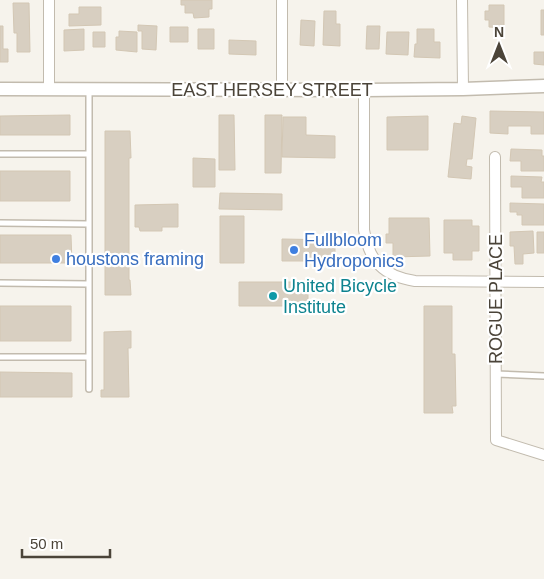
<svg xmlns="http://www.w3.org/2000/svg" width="544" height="579" viewBox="0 0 544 579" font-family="Arial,sans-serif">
  <rect width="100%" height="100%" fill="#f6f3ec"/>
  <path fill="#d8cfc1" stroke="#d3c7b4" d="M181,0H212V9H209V17L194,18L193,13H185V5H181Z
    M13,3H29L30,52H17V33H14Z
    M489,5H504V28L489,27V20H485V11H489Z
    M79,7H101V25L69,26V14H79Z
    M541,10H544V35H541Z
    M324,11H336V24H340V46L323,45Z
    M301,20L315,21L314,46L300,45Z
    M138,25L157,26L156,50L142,49V31H138Z
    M0,26H3V49H8V62H0Z
    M367,26H380L379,49H366Z
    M170,27H188V42H170Z
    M84,29V50L64,51V30Z
    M198,29H214V49H198Z
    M417,29H434V42H440V58L414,57L415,44H417Z
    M119,31L137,32V52L116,50V37H119Z
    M93,32H105V47H93Z
    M387,32H409L408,55L386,54Z
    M229,40L256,41V55L229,54Z
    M534,52H544V65L534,64Z
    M490,111L544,112V134H531V126H508V134L490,133Z
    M70,115V135H0V116Z
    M219,115H234L235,170H219Z
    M265,115H282L281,173H265Z
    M428,116V150H387V117Z
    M462,116L476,118L472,159H467L466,166L472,167L471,179L448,177L454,123L461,124Z
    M283,117H306V135L335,136V158L282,157Z
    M105,131H130L131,158H129V280H130L131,295H105Z
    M511,149L542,150V156H544V171H521V161H510Z
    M193,158L215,159V187H193Z
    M0,171H70V201H0Z
    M511,176L542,177L541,182H544V198H522V187H511Z
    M220,193L282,194V210L219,209Z
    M510,203L544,204V225H522V215H517V212H510Z
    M178,204V227H162V231H140L139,227H135V205Z
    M220,216H244V263H220Z
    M389,218H429L430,256L393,257V243H386V234H389Z
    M444,220H472V226H479V251H472V260H453V253H444Z
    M533,231L534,253L523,254V264H515L514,246H510V232Z
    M537,232H544V253H537Z
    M0,235H71L72,263H0Z
    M282,239L335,240V261H282Z
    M239,282H303V287H308V309L294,310V306H239Z
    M0,306H71V341H0Z
    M424,306H452V354H455L456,406H452L453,413H424Z
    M131,331V348H128L129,397H101V390H104V332Z
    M0,372L72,373V397H0Z"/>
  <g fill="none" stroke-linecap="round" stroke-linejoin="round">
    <defs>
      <path id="service" d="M89,90V389
        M0,154H89
        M0,223L89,224
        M0,283L89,284
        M0,357H89
        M496,374L544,376"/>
      <path id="minor" d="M49,0V89
        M282,0V90
        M462,0L463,89
        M364,90V230C369,261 383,276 415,281L544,282
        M495,157L496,440L544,455"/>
      <path id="tertiary" d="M0,89L364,90L463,89L544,86"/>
    </defs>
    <use href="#service" stroke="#c2bbae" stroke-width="8"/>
    <use href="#minor" stroke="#c2bbae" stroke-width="12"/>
    <use href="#tertiary" stroke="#c2bbae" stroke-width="15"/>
    <use href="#service" stroke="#fff" stroke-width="5"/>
    <use href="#minor" stroke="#fff" stroke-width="10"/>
    <use href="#tertiary" stroke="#fff" stroke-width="12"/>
  </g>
  <g fill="#3f7fe0" stroke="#fff" stroke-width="2">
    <circle cx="294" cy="250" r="5"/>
    <circle cx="56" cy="259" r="5"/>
  </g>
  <circle fill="#0f9aa8" stroke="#fff" stroke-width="2" cx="273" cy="296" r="5"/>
  <g text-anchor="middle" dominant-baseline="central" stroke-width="4.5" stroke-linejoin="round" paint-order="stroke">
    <g font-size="18" fill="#4b4439" stroke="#fff">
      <text x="272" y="90">EAST HERSEY STREET</text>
      <text transform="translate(496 299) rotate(-90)">ROGUE PLACE</text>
    </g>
    <g font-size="18" fill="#366cbe" stroke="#fff" text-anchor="start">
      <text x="304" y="240">Fullbloom<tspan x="304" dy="21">Hydroponics</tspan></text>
      <text x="66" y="259">houstons framing</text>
    </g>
    <g font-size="18" fill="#0d838f" stroke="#fff" text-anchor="start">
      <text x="283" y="286">United Bicycle<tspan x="283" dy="21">Institute</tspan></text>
    </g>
  </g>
  <g transform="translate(499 45)" stroke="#ffffff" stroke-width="4" paint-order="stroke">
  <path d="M0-4L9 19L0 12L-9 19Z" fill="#4b4439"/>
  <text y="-8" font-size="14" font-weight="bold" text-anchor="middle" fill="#4b4439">N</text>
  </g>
  <path d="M22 549v8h88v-8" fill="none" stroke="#4b4439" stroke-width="2.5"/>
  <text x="30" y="549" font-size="15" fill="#4b4439" stroke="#ffffff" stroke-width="4" paint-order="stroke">50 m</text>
</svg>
